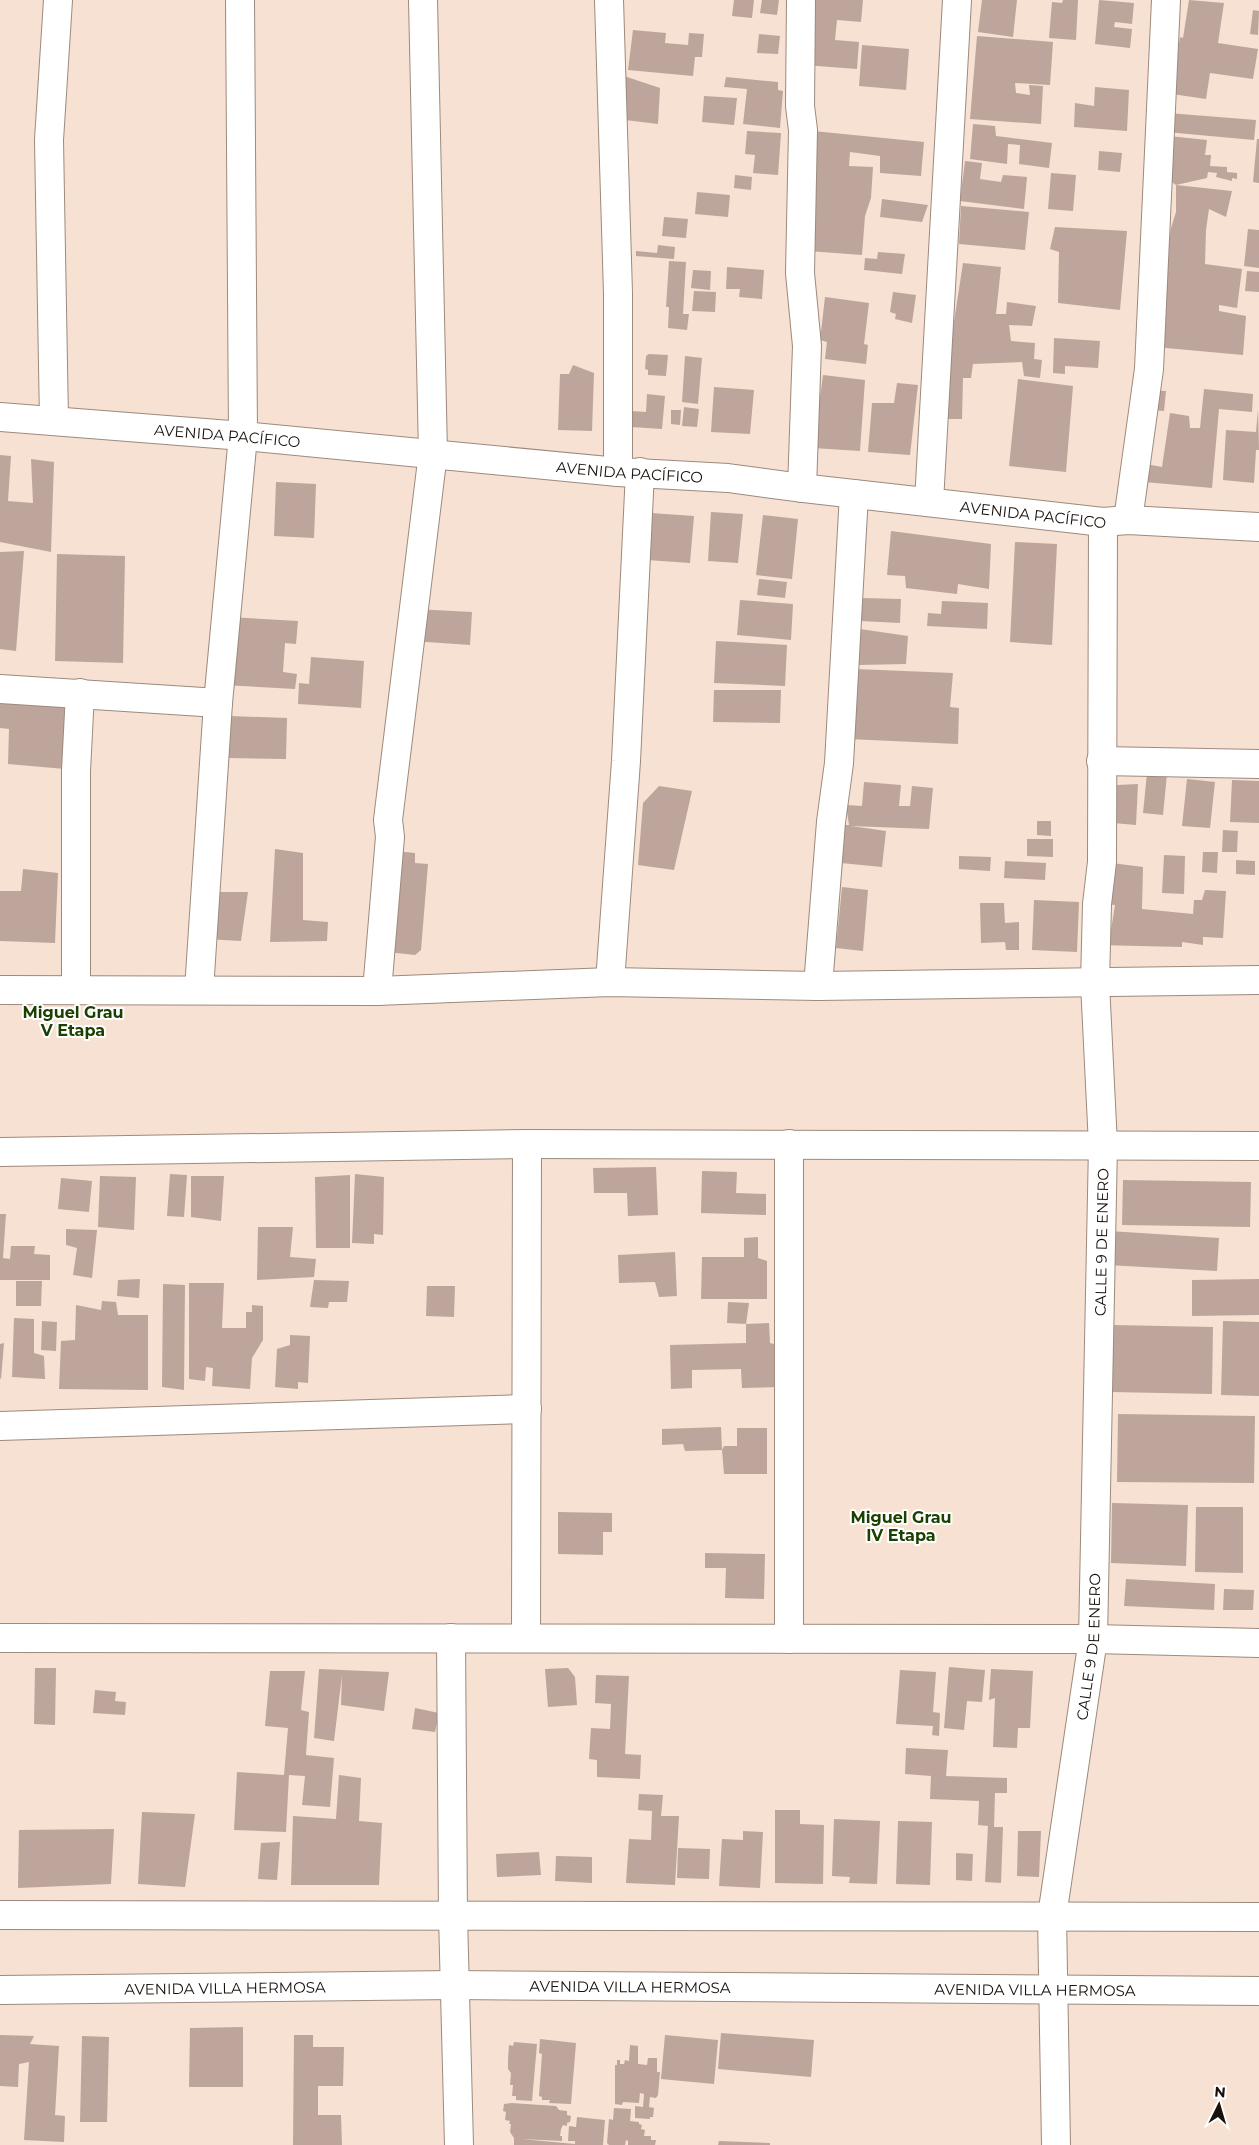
<svg xmlns="http://www.w3.org/2000/svg" width="1259" height="2145" viewBox="0 0 1259 2145" font-family="Montserrat,sans-serif">
  <rect width="100%" height="100%" fill="#f6e1d2"/>
  <path fill="#bda59c" d="M734,0H754L752,18L732,16Z
    M762,0H779L777,15L760,13Z
    M809,0H863L861,22L837,20L835,40L859,42L857,69L804,65Z
    M982,0H1017L1013,37L978,32Z
    M1063,0H1078L1076,40L1049,38L1052,2L1062,3Z
    M1099,0L1134,3L1132,24L1115,22L1114,27L1132,29L1130,48L1095,44Z
    M1189,0L1224,3L1218,43L1258,49L1253,79L1210,73L1206,99L1172,94L1180,37L1183,38Z
    M1253,10L1259,11L1258,35L1250,34Z
    M633,30L666,33L665,43L688,45L689,33L704,34L702,57H695L693,76L628,70Z
    M759,34L780,36L778,54L757,53Z
    M977,36L1053,42L1050,85L1015,83L1016,93L1030,95L1029,85L1043,86L1041,124L970,119Z
    M862,45L909,49L906,90L859,86Z
    M624,76L660,88L658,124L625,120Z
    M726,77L778,82V90L783,91L780,128L743,124L747,89L724,87Z
    M1095,87L1129,90L1127,131L1074,127L1075,103L1094,106Z
    M704,96L737,98L734,125L702,122Z
    M1168,113L1256,120L1254,140L1166,132Z
    M973,124L995,126L996,136L1052,143L1049,168L1019,164L1020,145L1008,144L1007,164L970,159Z
    M803,130L924,142L921,176L880,173V156L850,152L849,166L873,167L871,198L865,216L862,255L808,251Z
    M747,131L781,133L778,175L753,173L755,155L745,154Z
    M1169,136L1207,140L1205,155H1211L1210,166L1227,167V172L1237,173V179L1232,178V181L1216,177L1217,173L1208,172L1207,178L1176,185L1232,191L1226,217L1209,209L1206,230L1205,264L1242,269L1237,308L1219,305V311L1246,316L1243,355L1155,347L1171,228L1176,212V185L1159,173Z
    M1257,139H1259V183L1253,182Z
    M1099,151L1122,153L1120,172L1098,170Z
    M965,161L982,163L980,179L1001,182L1003,175L1027,177L1024,209L960,201Z
    M1051,173L1076,175L1073,211L1048,209Z
    M735,175L752,177L751,190L734,188Z
    M697,192L730,195L728,217L695,214Z
    M882,199L928,205L922,222L880,217Z
    M961,206L1029,212L1025,250L959,244Z
    M664,217L688,219L686,238L662,236Z
    M1055,227L1127,231L1120,310L1058,303L1059,252L1050,249Z
    M1248,229L1259,230V268L1244,266Z
    M658,245L675,247L674,259L636,256V251L657,253Z
    M878,252L905,254L902,274L864,270L865,258L877,259Z
    M669,261L686,262L683,314H689L687,330L668,328L669,307H666Z
    M963,263L1001,267L996,314H1006L1007,302L1036,306L1032,326L1009,325L1011,341L1035,343L1034,359L1042,360L1040,378L1024,376L1022,362L973,364L971,378H963L962,419H934L951,341Z
    M727,267L764,270L762,299L739,297L740,289H726Z
    M693,270L711,271L710,290L691,288Z
    M1247,271L1259,272V292L1245,291Z
    M694,291L716,292L715,312L692,311Z
    M893,292L916,295L912,323L895,319L896,314L890,312Z
    M825,297L869,303L864,344L868,345L866,364L825,359L827,342L820,340Z
    M1054,338L1100,341L1098,368L1065,366V374L1053,373Z
    M649,354L668,355L666,376L648,375V370L645,369L646,356Z
    M685,356L702,358L698,404L682,402Z
    M573,365L594,373L592,431L558,430L560,374H569Z
    M823,375L865,380L860,451L813,448Z
    M1018,379L1073,386L1066,472L1009,466Z
    M897,383L918,385L910,455L868,452L872,403H894Z
    M714,387L754,390L750,434L711,432Z
    M1204,389L1253,394L1252,412L1219,409L1212,488L1144,482L1146,464L1162,467L1170,413L1189,416L1190,428H1200Z
    M1145,390L1166,391L1164,411L1143,409Z
    M647,394L665,396L662,429L631,427V411L646,412Z
    M684,407L699,409L697,427L682,426Z
    M1258,409L1259,450H1256L1254,483L1223,480L1226,430L1256,432Z
    M671,410H681L680,425L671,424Z
    M0,455L11,456L8,501L33,503L31,459L54,462L51,552L0,542Z
    M276,482L316,484L314,538L274,536Z
    M711,512L743,514L738,563L708,561Z
    M651,513L694,516L690,563L647,560Z
    M763,515L798,519L792,579L756,575Z
    M891,531L991,544L989,589L958,584L957,594L906,588L905,576L887,575Z
    M1015,542L1057,544L1052,645L1010,642Z
    M24,551L16,651L0,649V552Z
    M57,554L125,556L123,663L55,661Z
    M759,579L787,582L785,598L757,595Z
    M862,598L901,599L900,623L860,621Z
    M740,600L793,604L791,640L737,635Z
    M942,601L988,603L987,629L927,626L928,613L941,614Z
    M415,609L472,612L470,645L412,641Z
    M229,617L298,621L296,644L285,643L283,672L297,674L295,689L223,685Z
    M860,629L908,636L906,664L859,665Z
    M716,641L787,645L785,686L714,683Z
    M311,657L364,661L361,708L298,704L299,683L309,684Z
    M855,669L953,673L950,707L959,708L958,744L848,739Z
    M714,690H781L780,723L713,722Z
    M0,695L66,696L65,769L8,764L9,729L0,728Z
    M230,716L287,718L286,759L227,758Z
    M1147,773L1167,774L1163,815L1143,813Z
    M1187,779L1215,782L1210,828L1182,826Z
    M1232,780L1259,781V823L1230,822Z
    M864,782L901,785L899,806H910L912,786L933,788L929,829L851,826L886,831L882,867L841,863L835,825H849L846,805L862,806Z
    M1138,784L1136,825L1113,823L1117,785Z
    M659,786L692,791L674,870L638,865L643,803Z
    M1037,821H1051V836L1037,835Z
    M1223,830L1238,831L1237,852H1222Z
    M1027,839H1053V857L1027,856Z
    M275,849L303,853V920L328,922L327,941L270,942Z
    M395,851L415,853V863L428,864L421,950L415,955L387,952Z
    M1203,852H1218L1217,873L1202,872Z
    M1164,855L1185,856L1184,894L1162,893Z
    M959,856L991,857L990,871L959,869Z
    M1236,860L1255,861V875L1236,874Z
    M1005,861L1046,863L1045,880L1004,878Z
    M1104,862L1143,867L1142,909L1193,914L1194,900H1202L1205,890L1226,891L1223,938L1203,937V945L1182,942V947L1098,945L1099,930H1111L1115,905L1099,904Z
    M23,869L58,873L55,943L0,941V891H21Z
    M842,887L868,890L863,951L836,948Z
    M207,892H248L241,941L205,939Z
    M1034,900L1079,902L1077,952L1032,950Z
    M980,903H1004L1005,923L1019,922V950H1006L1005,942L981,943Z
    M656,1167L658,1215L628,1216L627,1193H594L593,1168Z
    M702,1171L737,1172L736,1193L766,1194V1215L701,1213Z
    M170,1174L187,1175L184,1217L167,1216Z
    M355,1174L384,1177L383,1235L374,1234V1244L352,1243Z
    M350,1175V1248H316L315,1177Z
    M100,1176L136,1177L134,1230L98,1227Z
    M191,1176H224L221,1221L191,1217Z
    M61,1178L92,1181L89,1212L58,1209Z
    M1123,1180L1251,1182L1250,1227L1122,1225Z
    M0,1214H6L3,1258L10,1259L11,1246H35L34,1254L50,1255V1280H0Z
    M258,1227H293L290,1257L316,1259L314,1277L257,1280Z
    M66,1229L97,1230L92,1278L73,1275L77,1248L66,1245Z
    M1109,1231L1219,1238L1217,1271L1107,1265Z
    M758,1237V1258L767,1261V1299H701L702,1257H744V1238Z
    M675,1252L677,1296L659,1297L655,1282L619,1283L618,1255Z
    M140,1279L139,1298L117,1296L118,1280Z
    M1259,1279V1315L1192,1316V1280Z
    M314,1280L349,1281L347,1302H329L328,1308L310,1307Z
    M16,1281H42L41,1306H16Z
    M189,1283H224L222,1328H246V1312H252V1305L263,1306V1340L252,1358L250,1389L212,1386L213,1368L206,1367L205,1381L189,1379Z
    M163,1284L185,1285L184,1390L162,1387Z
    M427,1286H455L454,1317L426,1316Z
    M102,1301L116,1302L118,1315H148V1390L59,1389L61,1341L75,1340L76,1305L101,1310Z
    M728,1302L749,1303L746,1324L727,1323Z
    M14,1318L34,1319V1353L44,1356L45,1379L12,1377Z
    M42,1321L57,1322L56,1351L41,1350Z
    M1223,1321L1259,1322V1396L1221,1395Z
    M769,1323L770,1343L778,1345L779,1387L742,1388L741,1369L692,1370V1388L671,1389L670,1345L746,1343V1324Z
    M1113,1325L1213,1327L1212,1394L1112,1392Z
    M290,1335L310,1336L308,1383L298,1382V1389L275,1387L277,1349L290,1345Z
    M4,1343L1,1379L0,1378V1344Z
    M1118,1414L1255,1416L1254,1483L1117,1482Z
    M721,1427L722,1450L724,1446H737V1428H767V1474H724L722,1450L685,1451L683,1444L662,1445V1429Z
    M1112,1503L1188,1505L1186,1566L1111,1563Z
    M1196,1507H1243V1573L1195,1572Z
    M558,1512L612,1513V1532H603V1555L558,1554Z
    M705,1553L765,1554L764,1599L725,1598L726,1568H705Z
    M1126,1579L1215,1584L1214,1610L1124,1606Z
    M1224,1589L1254,1590L1253,1610H1223Z
    M949,1667L985,1670L982,1702L967,1701L964,1730L944,1728Z
    M35,1668H56L55,1725L34,1724Z
    M568,1668L575,1677L577,1705L548,1707L545,1669Z
    M319,1669L389,1672L384,1711L341,1705L342,1675L334,1741L314,1738Z
    M991,1669L1033,1671L1030,1728H1018L1017,1748L993,1747L995,1698L989,1700Z
    M900,1670L936,1672L933,1712L940,1713L939,1736L932,1735L933,1726L896,1724Z
    M270,1671H305L301,1710L309,1712L306,1755L334,1758L330,1807L302,1805L305,1776L289,1775L286,1832L234,1830L237,1772L284,1775L288,1728L265,1726Z
    M596,1675L629,1676L625,1754L641,1755L640,1779L597,1777V1760L589,1759L591,1728L610,1729L611,1704L595,1703Z
    M95,1690L116,1692L115,1701L126,1702L125,1715L93,1713Z
    M415,1708L439,1713L435,1732L412,1729Z
    M906,1748L948,1750L946,1776L1007,1778V1793H995L994,1827H1003L1001,1883L985,1882L988,1826L978,1825L979,1801L930,1799L931,1776L905,1774Z
    M339,1775L361,1778L359,1821L382,1823L379,1885H291L293,1816L336,1819Z
    M639,1794L663,1795L661,1816H679L675,1885L626,1883L629,1839L651,1840L652,1811L638,1810Z
    M775,1810H800V1824L824,1825L823,1884L775,1883Z
    M142,1812L195,1814L185,1887L138,1884Z
    M834,1819L880,1821L877,1884L849,1883L850,1877L832,1876Z
    M898,1821L932,1822L930,1885L896,1884Z
    M114,1829L111,1884L18,1888L19,1830Z
    M743,1831L763,1832L760,1888L719,1886L722,1839L743,1840Z
    M1018,1831H1041L1039,1877L1017,1876Z
    M280,1842L277,1880L258,1879L261,1843Z
    M678,1848L710,1849L709,1879L677,1878Z
    M539,1852L541,1875L497,1877L496,1854Z
    M956,1853L973,1854L972,1881L956,1880Z
    M556,1856L592,1857V1883L555,1881Z
    M243,2027V2087H189L190,2028Z
    M721,2033L814,2040L811,2077L718,2069Z
    M0,2035L34,2036L30,2044L59,2046L55,2115L65,2116L64,2142L24,2140L29,2062L19,2064L18,2087L0,2086Z
    M294,2035H313V2047H344L343,2086H318V2115H341L342,2145H293Z
    M665,2035L718,2040L714,2084L661,2079Z
    M82,2036L109,2037L107,2122H80Z
    M540,2039L576,2043L571,2104L549,2103L550,2100H542V2097L539,2096L542,2054L539,2053Z
    M514,2042L537,2044L532,2101L516,2100V2096H512L513,2085H510L511,2073L508,2069V2059L509,2045L513,2046Z
    M630,2045L638,2046V2064L647,2065L648,2058H657V2072H660L658,2095L656,2098L650,2097L649,2107L654,2108L653,2117H650V2119L635,2118V2106L643,2107L644,2094L640,2093L639,2103L623,2102L622,2105L615,2104V2065H617V2060H620V2064H624L625,2060L629,2061Z
    M511,2103L556,2106L559,2110L567,2111V2115L571,2116L570,2122L567,2123V2126L563,2125L561,2129L560,2136H562V2141L521,2139L575,2144V2141H568L569,2126L576,2127L577,2117L605,2120L603,2145H514V2138L510,2132L511,2124H509L510,2121L505,2120L506,2112L503,2111L504,2104Z
    M614,2108L631,2109L630,2121L639,2122V2124L642,2125L641,2129L645,2130L644,2136H651V2140H656L655,2145H628V2141L626,2140L625,2145H609L607,2143L609,2119L613,2120Z
    M719,2141L770,2143V2145H718Z"/>
  <g fill="none" stroke-linecap="round" stroke-linejoin="round">
    <defs>
      <g id="minor">
        <path d="M609,0L618,293V472"/>
        <path d="M801,0L800,106L803,130L800,273L807,346L802,488"/>
        <path id="s1" d="M0,417L243,436L618,472L728,478L802,488L1103,522L1128,520L1259,527"/>
        <path d="M54,421L49,140L58,0"/>
        <path d="M929,502L957,0"/>
        <path d="M1128,520L1149,369L1166,0"/>
        <path d="M0,689L218,703"/>
        <path d="M1101,761L1259,764"/>
        <path d="M610,982L626,761L640,472"/>
        <path d="M818,986L831,822L839,763L854,494"/>
        <path d="M0,990L377,991L610,982L818,986L1259,980"/>
        <path d="M76,990V771L80,693"/>
        <path d="M199,990L218,703L243,436L240,0"/>
        <path d="M377,991L390,837L388,820L433,453L423,0"/>
        <path d="M789,1144V1639"/>
        <path d="M0,1152L527,1144L1259,1146"/>
        <path d="M0,1426L527,1409"/>
        <path d="M0,1638L1093,1639L1259,1643"/>
        <path d="M451,1638L453,1916L459,2145"/>
        <path d="M526,1638L527,1144"/>
        <path d="M0,1915L1259,1917"/>
        <path id="s2" d="M0,1990L455,1985L1259,1991"/>
        <path id="s3" d="M1056,2145L1052,1916L1093,1639L1103,1145L1095,983L1097,904L1102,862L1103,522"/>
      </g>
    </defs>
    <use href="#minor" stroke="#9d8a7d" stroke-width="30"/>
    <use href="#minor" stroke="#fff" stroke-width="28"/>
  </g>
  <g text-anchor="middle" dominant-baseline="central" stroke-width="4" stroke-linejoin="round" paint-order="stroke">
    <g font-size="15" fill="#17100b" stroke="#fff">
      <text stroke="none"><textPath href="#s1" startOffset="228">AVENIDA PACÍFICO</textPath></text>
      <text stroke="none"><textPath href="#s1" startOffset="632">AVENIDA PACÍFICO</textPath></text>
      <text stroke="none"><textPath href="#s1" startOffset="1038">AVENIDA PACÍFICO</textPath></text>
      <text stroke="none"><textPath href="#s3" startOffset="906">CALLE 9 DE ENERO</textPath></text>
      <text stroke="none"><textPath href="#s3" startOffset="501">CALLE 9 DE ENERO</textPath></text>
      <text stroke="none"><textPath href="#s2" startOffset="630">AVENIDA VILLA HERMOSA</textPath></text>
      <text stroke="none"><textPath href="#s2" startOffset="225">AVENIDA VILLA HERMOSA</textPath></text>
      <text stroke="none"><textPath href="#s2" startOffset="1035">AVENIDA VILLA HERMOSA</textPath></text>
    </g>
    <g font-size="16" font-weight="bold" fill="#1c4000" stroke="#fff">
      <text x="73" y="1012">Miguel Grau<tspan x="73" dy="18">V Etapa</tspan></text>
      <text x="901" y="1517">Miguel Grau<tspan x="901" dy="18">IV Etapa</tspan></text>
    </g>
  </g>
  <g transform="translate(1219 2105) rotate(5)" stroke="#ffffff" stroke-width="4" paint-order="stroke">
  <path d="M0-4L9 19L0 12L-9 19Z" fill="#17100b"/>
  <text y="-8" font-size="14" font-weight="bold" text-anchor="middle" fill="#17100b">N</text>
  </g>
</svg>
